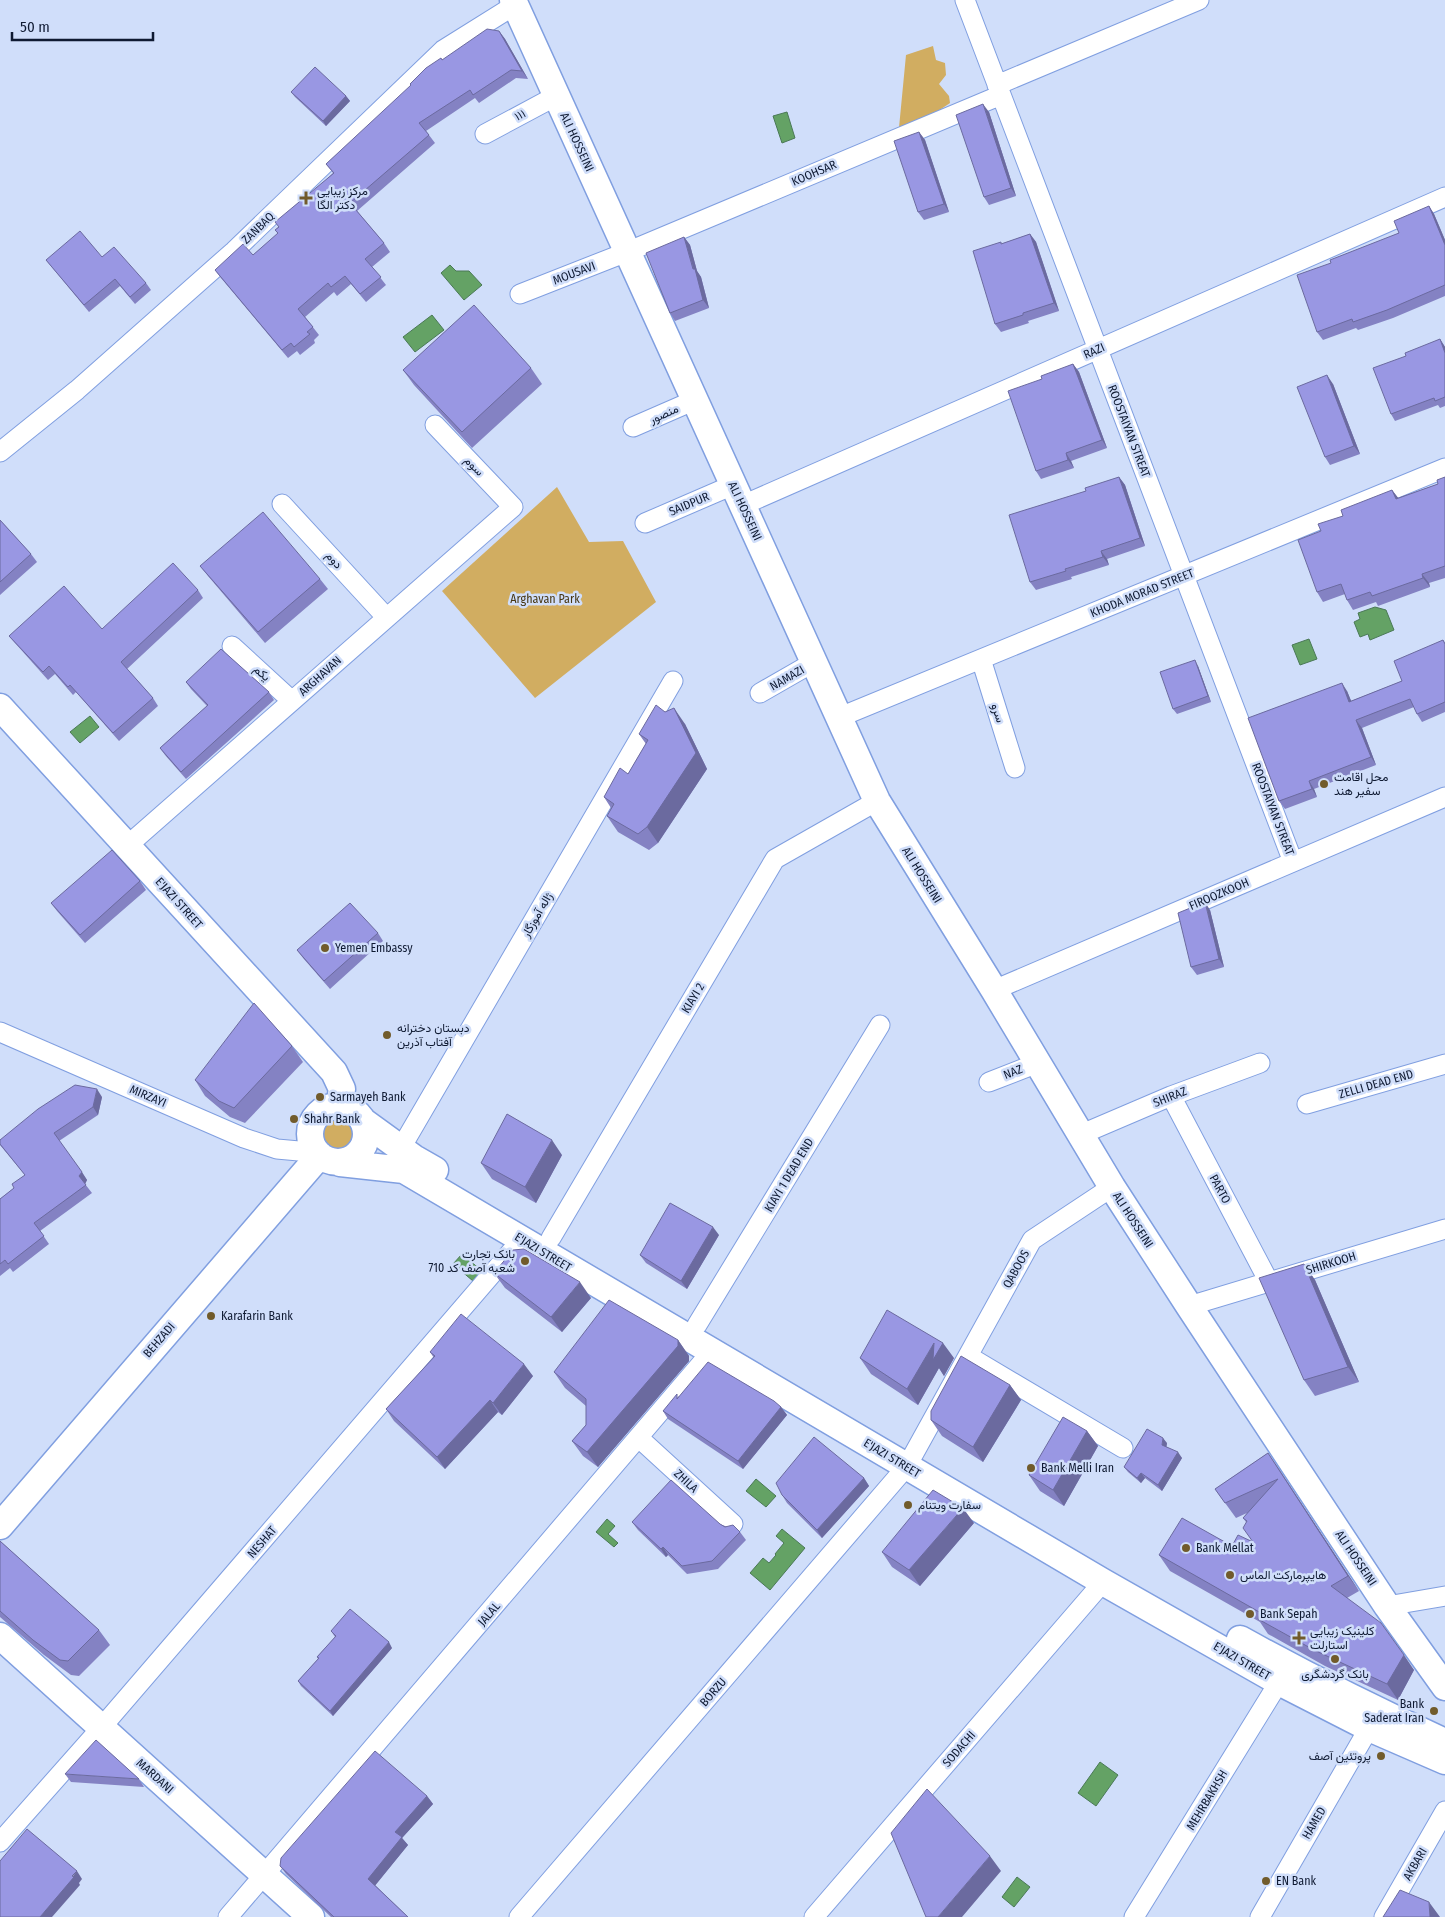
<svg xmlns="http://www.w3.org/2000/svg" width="1445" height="1917" viewBox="0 0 1445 1917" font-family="'Fira Sans Condensed',Vazirmatn,sans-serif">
  <rect width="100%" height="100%" fill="#d0defa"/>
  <path fill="#d1ad61" d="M933,46L936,60L945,63L946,75L939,84L949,96L950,103L898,138L906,55Z
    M557,487L589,542L623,541L656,602L535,698L442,591Z
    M316 1134a23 23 0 1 1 46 0a23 23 0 1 1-46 0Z"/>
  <path fill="#64a265" stroke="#4a7956" d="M787,112L795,138L782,143L773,116Z
    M450,265L456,271H469L482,285L464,300L441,273Z
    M432,315L444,330L415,352L403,337Z
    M1375,607L1386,610L1394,630L1370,640L1368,634L1360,637L1354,622L1360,619L1358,613Z
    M1309,639L1317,659L1300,665L1292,645Z
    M90,716L99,727L80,743L70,732Z
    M462,1254L482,1271L473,1281L453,1264Z
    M756,1479L776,1496L766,1507L746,1491Z
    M607,1519L615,1526L608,1534L618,1543L614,1547L596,1532Z
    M782,1529L805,1548L770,1590L750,1573L763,1558L769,1563L776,1555L775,1554L784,1543L776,1536Z
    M1100,1762L1118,1775L1096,1806L1078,1793Z
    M1017,1877L1030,1887L1014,1907L1002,1897Z"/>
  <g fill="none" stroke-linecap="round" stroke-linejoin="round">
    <defs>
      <path id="street" d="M965,0L1293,862
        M997,85L1199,0
        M485,134L556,96
        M520,294L627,252L1001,95
        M633,427L695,400
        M0,452L77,390L234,251L443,50L515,5
        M282,504L386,617
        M743,505L1445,197
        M645,523L733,485
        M232,646L292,701
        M981,659L1015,768
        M760,693L814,662
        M840,717L1445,468
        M127,846L513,507L435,425
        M994,990L1445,797
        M0,1032L244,1138L277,1149L299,1151
        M989,1082L1038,1063
        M1171,1096L1269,1282
        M1307,1104L1445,1064
        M1082,1134L1171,1096L1260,1063
        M401,1148L673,681
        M551,1238L775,859L877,801
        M1189,1306L1445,1229
        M697,1325L880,1025
        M968,1356L1123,1448
        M639,1438L733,1524
        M1387,1606L1445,1596
        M0,1842L101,1728L522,1239
        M228,1917L712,1351
        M519,1917L907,1466L1032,1240L1112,1187
        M814,1917L1103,1582
        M1134,1917L1279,1682
        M1260,1917L1369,1728
        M1384,1917L1445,1811"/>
      <path id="secondary" d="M513,0L877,801L994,990L1112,1187L1189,1306L1387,1606L1445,1687
        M0,707L334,1072L342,1089L339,1106
        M310 1134a28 28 0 1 1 56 0a28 28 0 1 1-56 0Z
        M363,1121L414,1158L435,1170
        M340,1163L404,1170L1103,1582L1279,1682L1369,1728L1445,1761
        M0,1526L320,1155
        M0,1636L311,1917
        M1240,1639C1307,1676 1375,1710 1445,1742"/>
    </defs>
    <use href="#street" stroke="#809fe0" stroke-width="21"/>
    <use href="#secondary" stroke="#809fe0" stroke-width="29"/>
    <use href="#street" stroke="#fff" stroke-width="19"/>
    <use href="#secondary" stroke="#fff" stroke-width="26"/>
  </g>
  <path fill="#8482c3" d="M499,31L505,39L528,79L516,78L479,103L475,98L426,131L435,143L357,211L384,243L390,252L372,267L386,285L366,302L351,284L337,296L334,292L305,317L319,335L314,340L315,343L300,355L297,351L288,358L221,278L215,270L253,255L278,234L275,230L333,173L326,164L442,60Z
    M291,92L346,96L350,101L326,126L295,97Z
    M989,112L1016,196L989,205L984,197Z
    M919,132L925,140L949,212L924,220L918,212Z
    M1429,206L1434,214L1445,240V296L1393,318L1358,330L1356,328L1323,340L1317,332L1331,263L1399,233Z
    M1030,234L1036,242L1059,311L1028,321L1029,323L1001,332L995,324L1001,244Z
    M684,237L690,245L697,271L701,277L709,308L675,321L670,313Z
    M102,257L146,283L151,290L135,304L120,286L89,312L46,260Z
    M1440,339L1445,347V406L1440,408L1438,405L1395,421L1391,414L1406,356Z
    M1073,364L1079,372L1107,448L1071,461L1074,468L1041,479L1036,471L1042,379Z
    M531,368L542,384L472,448L414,385L403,370Z
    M1333,384L1360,454L1330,465L1325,457Z
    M1119,477L1125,485L1145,546L1107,559L1109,565L1071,577L1072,579L1036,590L1030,582L1086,491Z
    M1445,477V578L1429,583L1430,587L1378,606L1376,602L1353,610L1347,600L1345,594L1323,602L1317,592L1321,531L1343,516L1392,490L1398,498L1438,484Z
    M0,520L31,554L37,562L0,595Z
    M200,566L320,579L328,589L265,643L208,576Z
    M198,590L203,598L127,669L153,698L158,706L119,741L76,692L73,695L55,674L48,680L15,643L9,636L102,629Z
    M1443,640L1445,643V712L1422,722L1417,714L1414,707L1362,728L1376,765L1314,789L1317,797L1285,809L1279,801L1347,691L1351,701L1402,681Z
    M1198,666L1211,702L1177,714L1173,709Z
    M186,682L269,692L274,700L186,779L165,755L160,748L207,706L191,689Z
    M665,712L685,724L707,769L658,843L649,850L618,832L607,816L611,808L604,797L628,774L646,744L639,734Z
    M140,881L146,890L85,943L57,911L51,903Z
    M1210,910L1224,967L1197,975L1191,967Z
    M378,933L383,941L330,989L303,958L297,950Z
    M292,1046L303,1062L245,1123L230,1117L205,1096L195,1080Z
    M102,1097L98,1115L59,1141L87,1180L85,1184L92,1193L40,1231L49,1244L13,1272L10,1268L0,1276V1199L14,1188L25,1175L0,1145Z
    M562,1155L536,1203L492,1179L481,1163Z
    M719,1235L687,1289L646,1263L640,1255Z
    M1304,1264L1315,1280L1359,1382L1315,1396L1304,1380Z
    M494,1273L591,1298L562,1332L505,1288Z
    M678,1340L689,1356V1361L598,1467L583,1456L572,1441L586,1425V1406L565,1388L554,1372Z
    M430,1352L533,1376L502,1415L498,1412L445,1469L394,1421L386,1409L434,1358Z
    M860,1358H954L944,1376L939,1368L918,1405L871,1374Z
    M1010,1385L1021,1400L983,1462L942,1436L931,1420Z
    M679,1396L781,1407L787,1415L743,1469L668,1419L663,1411Z
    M1087,1431L1098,1446L1064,1506L1040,1491L1029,1475Z
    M1167,1443L1166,1447L1182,1458L1162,1491L1145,1478L1141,1483L1128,1472L1124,1467Z
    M1268,1453L1359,1591L1347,1598L1414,1670L1398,1700L1325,1666L1268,1634L1260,1622L1170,1571L1159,1555L1232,1546L1253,1542L1246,1522L1243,1518L1247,1513L1236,1518L1215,1489Z
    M864,1478L869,1486L822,1538L787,1503L782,1495Z
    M632,1522L720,1524L740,1532L746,1540L718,1569L687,1574L668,1555L666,1557L638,1530Z
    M974,1523L920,1586L892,1567L882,1552Z
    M0,1541L99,1630L110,1645L79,1676L71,1675L44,1655L0,1617Z
    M331,1631L392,1648L333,1716L301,1686L298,1681L318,1659L317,1657L335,1637Z
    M65,1774L139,1779L144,1787L71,1782Z
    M427,1796L433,1804L402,1838L408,1845L375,1885L408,1917H331L286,1874L280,1866Z"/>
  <path fill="#6b6a9f" d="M499,31L505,39L528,79L522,71Z
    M346,96L350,101L326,126L323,121Z
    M983,104L989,112L1016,196L1011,188Z
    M919,132L925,140L949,212L944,204Z
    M1429,206L1434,214L1445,240V245Z
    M1030,234L1036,242L1059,311L1054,303Z
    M684,237L690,245L697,271L701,277L709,308L703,300Z
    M1440,339L1445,347V353Z
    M1073,364L1079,372L1107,448L1102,440Z
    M1327,375L1333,384L1360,454L1354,446Z
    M1066,453L1071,461L1074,468L1068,460Z
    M1119,477L1125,485L1145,546L1140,538Z
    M1392,490L1399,499H1396Z
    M1101,551L1107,559L1109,565L1103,557Z
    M1422,574L1429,583L1430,587L1423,578Z
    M1195,660L1198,666L1211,702L1208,696Z
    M1342,683L1347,691L1355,710L1349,702Z
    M674,708L685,724L707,769L658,843L647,827Z
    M1356,720L1362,728L1376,765L1371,757Z
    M1309,781L1314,789L1317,797L1312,789Z
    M1205,902L1210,910L1224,967L1219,959Z
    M97,1089L102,1097L98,1115L93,1107Z
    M552,1140L562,1155L536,1203L525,1187Z
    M82,1172L87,1180L85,1184L79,1176Z
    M713,1227L719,1235L687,1289L681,1281Z
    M1304,1264L1315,1280L1359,1382L1348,1367Z
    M580,1282L591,1298L562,1332L551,1317Z
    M678,1340L689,1356V1361L598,1467L587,1452Z
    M934,1343H943L954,1358L944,1376L939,1368L918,1405L907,1389Z
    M524,1364L533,1376L502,1415L493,1403Z
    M1010,1385L1021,1400L983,1462L973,1447Z
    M490,1400L498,1412L445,1469L437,1457Z
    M781,1407L787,1415L743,1469L738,1461Z
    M1087,1431L1098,1446L1064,1506L1053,1490Z
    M1163,1438L1167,1443L1166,1450L1162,1445Z
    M1178,1452L1182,1458L1162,1491L1158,1485Z
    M1268,1453L1279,1469L1359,1591L1348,1576Z
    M1141,1473L1145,1478L1141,1483L1137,1478Z
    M864,1478L869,1486L822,1538L817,1530Z
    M963,1508L974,1523L920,1586L909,1570Z
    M663,1547L668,1555L666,1557L661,1549Z
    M389,1642L392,1648L333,1716L330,1711Z
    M1404,1655L1414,1670L1398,1700L1387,1684Z
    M427,1796L433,1804L402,1838L408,1845L374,1887L368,1879L395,1832Z
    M990,1856L1001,1871L962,1917H938Z
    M77,1871L82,1879L79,1883L80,1885L52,1917H40Z
    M1429,1902L1440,1917H1430Z"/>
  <path fill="#9997e3" stroke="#6b6a9f" d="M487,29L499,31L522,71L511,70L473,95L470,90L419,123L429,135L350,203L384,243L365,259L381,277L360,294L345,276L331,287L328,283L298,309L313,327L307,332L310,334L294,347L291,343L282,350L215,270L243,244L253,255L278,233L275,230L279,227L275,222L334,173L326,164L411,85L410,84L426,68L441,58L442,60Z
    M315,67L346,96L323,121L291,92Z
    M983,104L1011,188L984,197L956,115Z
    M919,132L944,204L918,212L894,141Z
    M1429,206L1445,245V285L1387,310L1353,322L1352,319L1317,332L1297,275L1331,263L1330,260L1399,233L1394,221Z
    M80,231L102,257L114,247L146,283L130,297L115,279L84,305L46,260Z
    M1030,234L1054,303L1023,313V315L995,324L973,251L1001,242V244Z
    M684,237L693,269H695L703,300L670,313L646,253Z
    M474,305L531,368L462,432L403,370Z
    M1440,339L1445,353V397L1435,401L1434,398L1391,414L1373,368L1406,356L1405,353Z
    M1073,364L1102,440L1066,453L1068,460L1036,471L1008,391L1042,379L1041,376Z
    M1327,375L1354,446L1325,457L1297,387Z
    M1119,477L1140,538L1101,551L1103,557L1065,569L1066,571L1030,582L1009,515L1086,491L1085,488Z
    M1445,477V566L1422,574L1423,578L1372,596L1370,592L1347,600L1341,584L1317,592L1298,540L1321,531L1318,524L1343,516L1341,510L1392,490L1396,499L1438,484L1437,480Z
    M263,512L320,579L258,632L200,566Z
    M0,520L31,554L0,582Z
    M173,563L198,590L121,662L153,698L113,733L70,685L68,687L49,666L43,672L9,636L64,586L102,629Z
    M1443,640L1445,644V702L1417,714L1410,699L1356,720L1371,757L1309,781L1312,789L1279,801L1248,718L1342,683L1349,702L1402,681L1394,661Z
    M221,649L269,692L181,772L160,748L208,705L186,682Z
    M1195,660L1208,696L1173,709L1160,672Z
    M656,705L665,712L674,708L696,753L647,827L638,834L607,816L614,804L604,797L620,768L628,774L648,740L639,734Z
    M112,850L140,881L80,935L51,903Z
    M1205,902L1219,959L1191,967L1178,913Z
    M350,903L378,933L324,981L297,950Z
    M254,1003L292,1046L234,1108L219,1101L195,1080Z
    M75,1085L97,1089L93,1107L54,1133L82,1172L79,1176L86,1185L34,1223L44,1236L8,1264L5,1260L0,1264V1199L14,1188L12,1184L25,1175L0,1144V1140L38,1109Z
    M507,1114L552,1140L525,1187L481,1163Z
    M670,1203L713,1227L681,1281L640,1255Z
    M524,1249L580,1282L551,1317L494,1273L513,1250Z
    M1304,1264L1348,1367L1304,1380L1259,1278Z
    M609,1300L678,1340V1346L587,1452L572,1441L586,1425V1399L554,1372Z
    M887,1310L943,1343L933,1360L934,1343L907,1389L860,1358Z
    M461,1314L524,1364L493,1403L490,1400L437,1457L386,1409L435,1356L430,1352Z
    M961,1356L1010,1385L973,1447L931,1420V1411Z
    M708,1362L774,1401L781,1407L738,1461L663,1411L677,1394V1399Z
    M1063,1417L1087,1431L1053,1490L1029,1475Z
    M1147,1429L1163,1438L1162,1445L1178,1452L1158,1485L1141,1473L1137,1478L1124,1467Z
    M814,1437L864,1478L817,1530L782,1495L776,1483Z
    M1268,1453L1348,1576L1331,1586L1381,1623L1404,1655L1387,1684L1314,1650L1258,1619L1261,1613L1159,1555L1182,1518L1232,1546L1238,1535L1253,1542L1243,1528L1247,1521L1243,1518L1278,1479L1225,1503L1215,1489Z
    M671,1480L720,1524L725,1527L733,1525L740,1532L712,1561L682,1566L663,1547L661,1549L632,1522Z
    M933,1490L963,1508L909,1570L882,1552Z
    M0,1541L99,1630L68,1661L60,1660L33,1640L0,1611Z
    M350,1609L389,1642L330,1711L298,1681L319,1658L317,1657L336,1636L331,1631Z
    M96,1740L139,1779L65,1774Z
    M375,1751L427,1796L395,1832L402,1837L368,1879L408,1917H334L280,1866L281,1858Z
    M927,1789L990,1856L938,1917H926L891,1833Z
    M27,1829L77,1871L72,1876L74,1877L40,1917H0V1861Z
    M1400,1890L1429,1902L1430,1917H1383Z"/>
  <g fill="#715b2b" stroke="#d0defa" stroke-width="2">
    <path d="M303.5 190.5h5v5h5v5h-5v5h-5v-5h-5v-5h5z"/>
    <circle cx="1324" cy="784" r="5"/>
    <circle cx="325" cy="948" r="5"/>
    <circle cx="387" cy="1035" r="5"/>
    <circle cx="320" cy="1097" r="5"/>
    <circle cx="294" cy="1119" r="5"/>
    <circle cx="525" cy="1261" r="5"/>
    <circle cx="211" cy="1316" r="5"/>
    <circle cx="1031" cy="1468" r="5"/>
    <circle cx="908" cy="1505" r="5"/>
    <circle cx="1186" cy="1548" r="5"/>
    <circle cx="1230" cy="1575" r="5"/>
    <circle cx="1250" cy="1614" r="5"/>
    <path d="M1296.5 1630.5h5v5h5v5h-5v5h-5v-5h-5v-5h5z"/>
    <circle cx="1335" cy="1659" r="5"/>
    <circle cx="1434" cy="1711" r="5"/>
    <circle cx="1381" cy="1756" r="5"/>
    <circle cx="1266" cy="1881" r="5"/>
  </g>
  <g text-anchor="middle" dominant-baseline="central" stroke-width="5" stroke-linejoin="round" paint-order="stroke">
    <g font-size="12" fill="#0f1a32" stroke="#d0defa">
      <text transform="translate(520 115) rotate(-28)">۱۱۱</text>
      <text transform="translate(577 142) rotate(65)">ALI HOSSEINI</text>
      <text transform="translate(814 173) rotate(-23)">KOOHSAR</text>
      <text transform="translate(258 228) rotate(-44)">ZANBAQ</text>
      <text transform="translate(574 273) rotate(-21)">MOUSAVI</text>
      <text transform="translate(1094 351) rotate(-24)">RAZI</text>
      <text transform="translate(664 414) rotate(-24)">منصور</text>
      <text transform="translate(1129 431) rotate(69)">ROOSTAIYAN STREAT</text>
      <text transform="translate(474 466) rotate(46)">سوم</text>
      <text transform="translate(689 504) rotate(-23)">SAIDPUR</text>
      <text transform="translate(745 511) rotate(65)">ALI HOSSEINI</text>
      <text transform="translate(334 560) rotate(48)">دوم</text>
      <text transform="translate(1142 593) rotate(-22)">KHODA MORAD STREET</text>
      <text transform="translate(262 673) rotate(42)">یکم</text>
      <text transform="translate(320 676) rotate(-42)">ARGHAVAN</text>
      <text transform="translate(787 678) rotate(-30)">NAMAZI</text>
      <text transform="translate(998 713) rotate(73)">سرو</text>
      <text transform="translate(1273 809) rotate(69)">ROOSTAIYAN STREAT</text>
      <text transform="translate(922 875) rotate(58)">ALI HOSSEINI</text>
      <text transform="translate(1219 894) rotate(-23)">FIROOZKOOH</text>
      <text transform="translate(179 903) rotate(48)">E'JAZI STREET</text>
      <text transform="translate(537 915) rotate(-60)">ژاله آموزگار</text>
      <text transform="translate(693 998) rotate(-59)">KIAYI 2</text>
      <text transform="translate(1013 1072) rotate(-22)">NAZ</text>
      <text transform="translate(1376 1084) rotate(-16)">ZELLI DEAD END</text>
      <text transform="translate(148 1096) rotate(23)">MIRZAYI</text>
      <text transform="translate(1170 1097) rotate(-22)">SHIRAZ</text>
      <text transform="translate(789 1175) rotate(-59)">KIAYI 1 DEAD END</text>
      <text transform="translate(1220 1189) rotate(62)">PARTO</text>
      <text transform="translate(1133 1220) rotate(57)">ALI HOSSEINI</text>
      <text transform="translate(543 1252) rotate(31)">E'JAZI STREET</text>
      <text transform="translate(1331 1263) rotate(-17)">SHIRKOOH</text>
      <text transform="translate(1016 1269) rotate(-61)">QABOOS</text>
      <text transform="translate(159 1340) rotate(-49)">BEHZADI</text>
      <text transform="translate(892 1458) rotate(31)">E'JAZI STREET</text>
      <text transform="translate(686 1481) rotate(43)">ZHILA</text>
      <text transform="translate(262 1542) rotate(-49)">NESHAT</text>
      <text transform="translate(1356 1558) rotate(56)">ALI HOSSEINI</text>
      <text transform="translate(489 1614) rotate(-49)">JALAL</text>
      <text transform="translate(1242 1661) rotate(30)">E'JAZI STREET</text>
      <text transform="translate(713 1692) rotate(-49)">BORZU</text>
      <text transform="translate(959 1749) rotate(-49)">SODACHI</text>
      <text transform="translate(155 1776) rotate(42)">MARDANI</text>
      <text transform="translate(1207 1800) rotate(-59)">MEHRBAKHSH</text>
      <text transform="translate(1314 1823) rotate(-60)">HAMED</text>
      <text transform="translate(1415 1864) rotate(-60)">AKBARI</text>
    </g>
    <g font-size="12" fill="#0f1a32" stroke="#d0defa" text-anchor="start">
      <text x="317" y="191">مرکز زیبایی<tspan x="317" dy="14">دکتر الگا</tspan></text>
      <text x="1334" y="777">محل اقامت<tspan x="1334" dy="14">سفیر هند</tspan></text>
      <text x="335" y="948">Yemen Embassy</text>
      <text x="397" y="1028">دبستان دخترانه<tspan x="397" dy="14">آفتاب آذرین</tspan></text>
      <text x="330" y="1097">Sarmayeh Bank</text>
      <text x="304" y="1119">Shahr Bank</text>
      <text x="515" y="1254" text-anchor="end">بانک تجارت<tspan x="515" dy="14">شعبه آصف کد 710</tspan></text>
      <text x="221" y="1316">Karafarin Bank</text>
      <text x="1041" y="1468">Bank Melli Iran</text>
      <text x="918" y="1505">سفارت ویتنام</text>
      <text x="1196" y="1548">Bank Mellat</text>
      <text x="1240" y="1575">هایپرمارکت الماس</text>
      <text x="1260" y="1614">Bank Sepah</text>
      <text x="1310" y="1631">کلینیک زیبایی<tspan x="1310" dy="14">استارلت</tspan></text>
      <text x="1335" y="1674" text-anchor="middle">بانک گردشگری</text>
      <text x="1424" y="1704" text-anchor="end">Bank<tspan x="1424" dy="14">Saderat Iran</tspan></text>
      <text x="1371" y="1756" text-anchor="end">پروتئین آصف</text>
      <text x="1276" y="1881">EN Bank</text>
    </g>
    <g font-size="12" fill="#473713" stroke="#d0defa">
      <text x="545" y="599">Arghavan Park</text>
    </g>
  </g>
  <path d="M12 32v8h141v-8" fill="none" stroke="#0f1a32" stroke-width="2.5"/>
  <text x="20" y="32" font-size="15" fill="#0f1a32" stroke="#d0defa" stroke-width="4" paint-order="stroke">50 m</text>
</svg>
